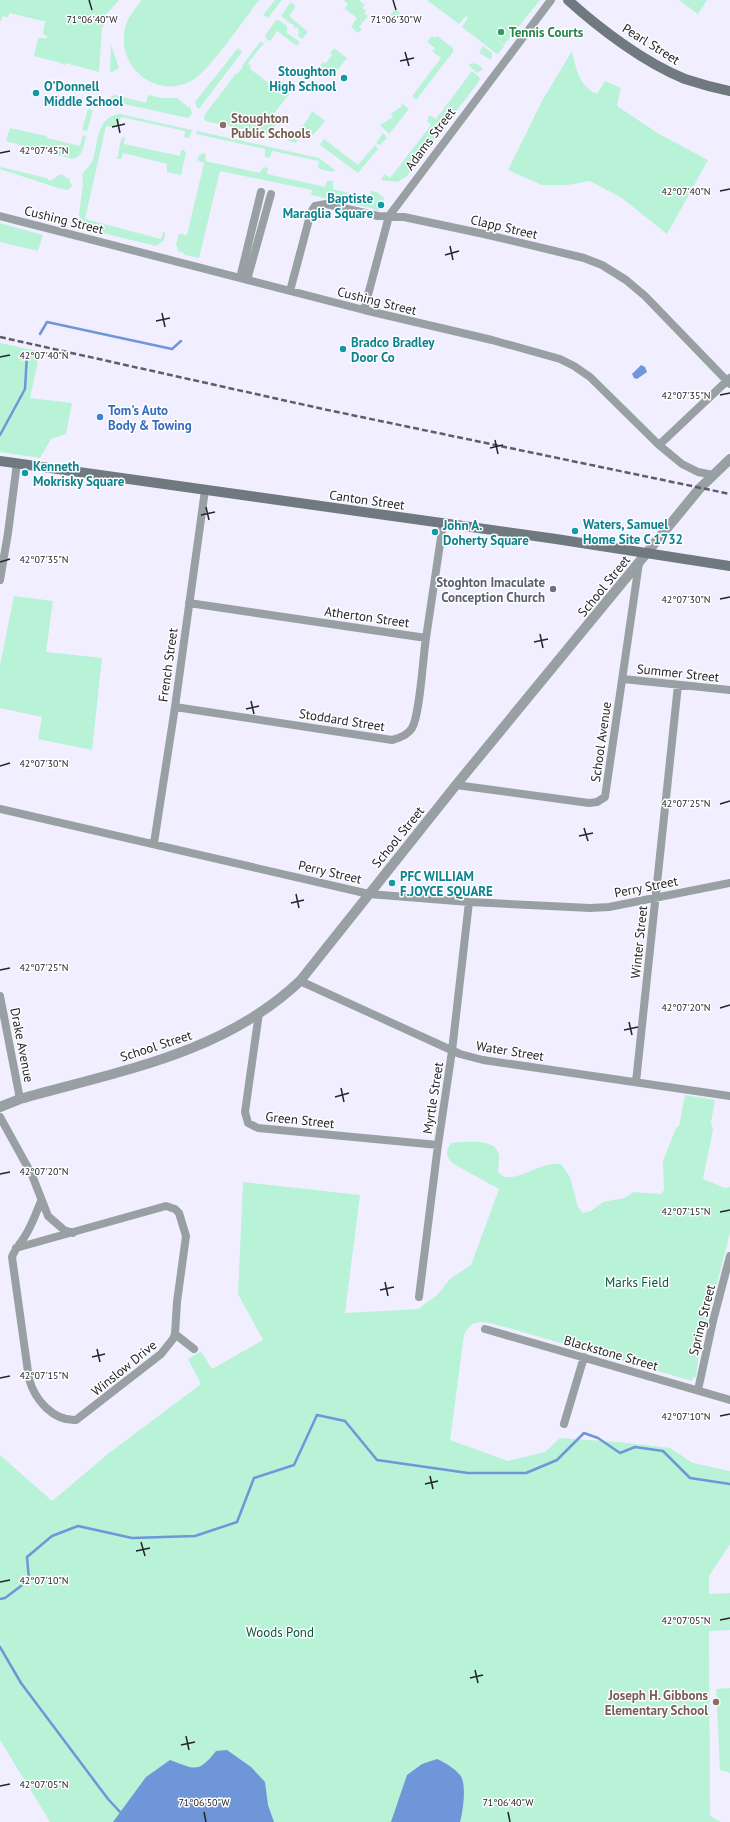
<svg xmlns="http://www.w3.org/2000/svg" width="730" height="1822" viewBox="0 0 730 1822" font-family="'PT Sans',sans-serif">
  <rect width="100%" height="100%" fill="#f1efff"/>
  <path fill="#b8f2d7" d="M0,0H119L106,15V21L102,28L99,72L66,63L65,65L61,64V63L34,56L38,38H47V36L43,34L45,20L42,21L10,13L8,17L3,16L0,22Z
    M142,0H259C244,19 209,72 191,81C155,100 116,66 125,28C127,18 135,9 142,0Z
    M275,0H282L268,18L263,15Z
    M344,0H359L365,5L362,8L366,11L364,14L368,16L359,27L362,30L358,33L351,27L357,18L345,9L342,12L348,4Z
    M427,0H540L504,45L490,35L504,46L499,53L497,54L462,27L468,18L466,16L459,24Z
    M679,0H707L698,14Z
    M290,3H293L295,7L289,16L308,32L302,39L297,35L299,34L298,27L294,28L293,24H291L281,16Z
    M394,10L399,11L401,20L397,16L395,19L390,16Z
    M276,20L278,21L279,20L287,26V33L300,42L297,46L277,31L271,40L268,41L265,36Z
    M432,36L435,38L437,36L453,48V52L416,100L412,96L441,58L432,51L435,48L427,42Z
    M260,42L264,43L248,63L251,66L249,68L280,92L284,88L290,93L272,116L279,121L271,131L266,134L205,121L204,117L205,114L229,83L231,82L230,81L236,73L237,74L243,67L242,66Z
    M111,45L119,68L112,72L110,71Z
    M483,46L492,53L491,60L479,53Z
    M238,48L242,52L199,109L197,108L195,102Z
    M334,48L347,58L332,77L319,67L323,62L326,63L332,55L330,53Z
    M572,51C576,68 579,87 597,94L605,81L621,88L617,106L659,134L708,160L667,234L622,198L590,181L567,185H542L508,170L542,101Z
    M472,63L479,65L483,69L477,73L468,65Z
    M472,71L479,77L480,80L406,177L397,182L381,180L384,174L390,178L431,125L427,121L429,116H431L436,119Z
    M115,95L146,103L148,95L162,98H177L189,108L190,106L192,114L188,118L124,104L108,105V98Z
    M401,103L409,109L389,134L380,125L393,117L391,114L402,106Z
    M88,109L93,110L87,131L82,130Z
    M312,111L325,121L313,135L309,132L307,135L304,132L296,143L286,140C297,133 306,124 312,111Z
    M120,114L192,130L189,138L184,137L185,131L121,117L117,127L106,126L85,219L161,239L163,232H165L164,240L156,246L90,230L86,227L85,228L79,215L83,184L82,174C85,170 89,167 92,162C99,144 95,117 120,114Z
    M10,128L47,136V138L80,146L83,135L86,136C84,144 83,157 73,159L6,141Z
    M197,131L319,158L335,170L333,172L320,169L318,167L319,161L272,151L270,158L265,157V149L196,134Z
    M383,133L387,138L380,145L376,143Z
    M124,137H125L124,144L180,156L181,150H184L186,153L181,175L167,172V164L123,153L121,159H117L121,139Z
    M324,139L358,165L375,145L378,149L358,173L320,145Z
    M204,153L206,155L205,161L260,173L263,167L268,168L267,174L325,187L327,181H333V189L369,198L371,191L377,192L384,198L382,208L378,211L371,208L311,195L312,190L220,171L199,258L185,255L181,251L179,253L176,244L179,234L187,235L204,163L197,160L199,155Z
    M0,167L47,178L50,181L61,174L69,179L72,186L68,190L58,188L0,169Z
    M0,223L43,235L38,251L0,242Z
    M0,343L37,351L39,356L30,398L72,403L66,434L51,439L40,458L0,452Z
    M14,596L53,601L46,652L102,658L92,750L38,739L42,717L0,708V665Z
    M685,1095L715,1100L711,1123L713,1130L703,1179L725,1188L730,1187V1233L699,1353L696,1377H693L692,1381L505,1327C488,1323 473,1315 464,1335L450,1440L508,1461L545,1452L560,1438L617,1442L670,1448L693,1463L730,1471V1544L709,1576V1594L730,1593V1630L709,1631L710,1816L721,1822H50L0,1740V1455L52,1501L109,1453L201,1384L188,1359L201,1351L212,1369L263,1340L238,1294L243,1182L360,1195L345,1313L418,1309L437,1295L451,1278L471,1265L499,1189L452,1163C446,1156 445,1151 451,1143C462,1142 491,1139 497,1150C501,1156 498,1165 498,1172L504,1177C525,1179 541,1161 561,1164L570,1177L578,1207L583,1213L591,1211L603,1202L624,1198L634,1192L661,1194L664,1190L663,1161L676,1128L679,1126Z
    M730,1688V1773L720,1770L716,1689Z"/>
  <path fill="#6e96d9" d="M641,365L645,367L647,372L637,379L634,378L632,374Z
    M227,1750L251,1767L265,1782L268,1805L274,1822H113L146,1777L170,1760C195,1769 198,1774 216,1751Z
    M437,1759C446,1763 454,1768 460,1775C467,1783 463,1812 460,1822H391L407,1775L422,1764Z"/>
  <g fill="none" stroke-linecap="round" stroke-linejoin="round">
    <path stroke="#6e96d9" stroke-width="2.5" d="M40,334L47,322L172,349L181,341
      M0,435L25,389L27,354
      M0,1599L5,1598L29,1580L27,1557L52,1536L78,1526L132,1538L195,1536L237,1522L254,1478L294,1465L317,1415L345,1421L377,1460L468,1473H526L557,1460L584,1433L598,1438L620,1453L635,1447L663,1451L690,1478L730,1484
      M0,1647L21,1683L108,1799L121,1813"/>
    <path stroke="#99a0a4" stroke-width="8" d="M0,216L364,310L492,340L560,359L574,366L590,377L659,445L682,464L698,472L713,475
      M240,278L261,192
      M247,280L271,194
      M290,291L311,212L315,206L326,204L378,216L404,217L484,234L584,258L602,265L626,280L645,296L730,384
      M364,310L389,216L551,0
      M659,445L730,378
      M0,580L8,533L17,463
      M189,603L426,638L443,524
      M623,679L730,690
      M175,707L392,740C400,738 408,735 412,728C420,715 423,656 426,638
      M456,785L589,803L597,802L605,797L639,563
      M0,809L369,894L469,902L590,908L609,907L730,883
      M154,843L175,707L205,490
      M300,981L460,1054L483,1060L730,1096
      M0,996L20,1099
      M259,1013L245,1112L248,1123L258,1128L438,1145
      M636,1082L678,685
      M0,1117L32,1175L48,1216L64,1230L73,1233
      M16,1248L166,1206L175,1209L179,1213L186,1236L177,1302L175,1334L173,1339L161,1354L76,1420C53,1421 35,1400 29,1379L12,1257C15,1249 21,1243 25,1236C32,1225 36,1213 41,1201
      M419,1297L438,1145L452,1051L469,902
      M485,1329L730,1400
      M175,1334L194,1349
      M698,1390L713,1321L730,1256
      M564,1424L584,1357"/>
    <path stroke="#99a0a4" stroke-width="10" d="M0,1107L20,1099C119,1071 223,1054 300,981L456,785L700,488L730,459"/>
    <path stroke="#6f797f" stroke-width="10" d="M568,0C600,29 645,63 685,79C700,84 715,88 730,91
      M0,461L556,539L730,566"/>
    <path stroke="#5f5e67" stroke-width="2.5" stroke-dasharray="6 3" stroke-linecap="butt" d="M0,337L323,409L730,494"/>
  </g>
  <path fill="none" stroke="#25242a" stroke-width="1.5" d="M89,0L92,10M393,0L396,10M405,52L409,66M400,61L414,58M117,119L120,133M112,127L125,124M0,153L10,151M720,191L730,189M450,246L453,260M445,255L459,251M162,313L165,327M156,321L170,318M0,357L10,355M720,395L730,393M495,440L498,454M490,448L503,445M206,507L209,520M201,515L215,512M0,562L10,559M720,599L730,597M540,634L543,648M534,642L548,639M251,701L254,714M246,709L259,706M0,766L10,763M720,804L730,801M584,828L588,841M579,836L593,833M296,894L299,908M291,903L304,900M0,970L10,968M720,1008L730,1005M629,1022L632,1035M624,1030L638,1027M341,1088L344,1102M335,1097L349,1093M0,1174L10,1172M720,1212L730,1210M385,1282L388,1296M380,1290L394,1287M97,1349L100,1362M92,1357L105,1354M0,1378L10,1376M720,1416L730,1414M430,1476L433,1489M425,1484L438,1481M141,1542L145,1556M136,1551L150,1548M0,1582L10,1580M720,1620L730,1618M475,1670L478,1683M470,1678L483,1675M186,1736L189,1750M181,1745L195,1742M0,1786L10,1784M204,1812L206,1822M508,1812L510,1822"/>
  <circle fill="#2e9e5b" stroke="#fefefe" stroke-width="1.5" cx="501" cy="32" r="4"/>
  <g fill="#0f9aa8" stroke="#fefefe" stroke-width="1.5">
    <circle cx="344" cy="78" r="4"/>
    <circle cx="36" cy="93" r="4"/>
    <circle cx="381" cy="205" r="4"/>
    <circle cx="343" cy="349" r="4"/>
    <circle cx="25" cy="473" r="4"/>
    <circle cx="575" cy="531" r="4"/>
    <circle cx="435" cy="532" r="4"/>
    <circle cx="392" cy="883" r="4"/>
  </g>
  <g fill="#8d6e63" stroke="#fefefe" stroke-width="1.5">
    <circle cx="223" cy="125" r="4"/>
    <circle cx="716" cy="1702" r="4"/>
  </g>
  <circle fill="#3f7fe0" stroke="#fefefe" stroke-width="1.5" cx="100" cy="417" r="4"/>
  <circle fill="#6b7280" stroke="#fefefe" stroke-width="1.5" cx="553" cy="589" r="4"/>
  <g text-anchor="middle" dominant-baseline="central" stroke-width="3" stroke-linejoin="round" paint-order="stroke">
    <g font-size="13" font-weight="bold" fill="#27864d" stroke="#fefefe" text-anchor="start">
      <text x="509" y="32">Tennis Courts</text>
    </g>
    <g font-size="13" fill="#25242a" stroke="#fefefe">
      <text transform="translate(651 44) rotate(32)">Pearl Street</text>
      <text transform="translate(430 139) rotate(-53)">Adams Street</text>
      <text transform="translate(64 220) rotate(14)">Cushing Street</text>
      <text transform="translate(504 227) rotate(13)">Clapp Street</text>
      <text transform="translate(377 301) rotate(14)">Cushing Street</text>
      <text transform="translate(367 500) rotate(8)">Canton Street</text>
      <text transform="translate(604 586) rotate(-51)">School Street</text>
      <text transform="translate(367 617) rotate(8)">Atherton Street</text>
      <text transform="translate(168 665) rotate(-82)">French Street</text>
      <text transform="translate(678 673) rotate(6)">Summer Street</text>
      <text transform="translate(342 720) rotate(9)">Stoddard Street</text>
      <text transform="translate(601 742) rotate(-82)">School Avenue</text>
      <text transform="translate(398 837) rotate(-51)">School Street</text>
      <text transform="translate(330 872) rotate(13)">Perry Street</text>
      <text transform="translate(646 887) rotate(-11)">Perry Street</text>
      <text transform="translate(639 942) rotate(-84)">Winter Street</text>
      <text transform="translate(22 1045) rotate(79)">Drake Avenue</text>
      <text transform="translate(156 1046) rotate(-18)">School Street</text>
      <text transform="translate(510 1051) rotate(9)">Water Street</text>
      <text transform="translate(433 1098) rotate(-81)">Myrtle Street</text>
      <text transform="translate(300 1120) rotate(6)">Green Street</text>
      <text transform="translate(702 1320) rotate(-76)">Spring Street</text>
      <text transform="translate(611 1353) rotate(16)">Blackstone Street</text>
      <text transform="translate(124 1368) rotate(-39)">Winslow Drive</text>
    </g>
    <g font-size="13" font-weight="bold" fill="#0d838f" stroke="#fefefe" text-anchor="start">
      <text x="336" y="71" text-anchor="end">Stoughton<tspan x="336" dy="15">High School</tspan></text>
      <text x="44" y="86">O'Donnell<tspan x="44" dy="15">Middle School</tspan></text>
      <text x="373" y="198" text-anchor="end">Baptiste<tspan x="373" dy="15">Maraglia Square</tspan></text>
      <text x="351" y="342">Bradco Bradley<tspan x="351" dy="15">Door Co</tspan></text>
      <text x="33" y="466">Kenneth<tspan x="33" dy="15">Mokrisky Square</tspan></text>
      <text x="583" y="524">Waters, Samuel<tspan x="583" dy="15">Home Site C 1732</tspan></text>
      <text x="443" y="525">John A.<tspan x="443" dy="15">Doherty Square</tspan></text>
      <text x="400" y="876">PFC WILLIAM<tspan x="400" dy="15">F.JOYCE SQUARE</tspan></text>
    </g>
    <g font-size="13" font-weight="bold" fill="#785e54" stroke="#fefefe" text-anchor="start">
      <text x="231" y="118">Stoughton<tspan x="231" dy="15">Public Schools</tspan></text>
      <text x="708" y="1695" text-anchor="end">Joseph H. Gibbons<tspan x="708" dy="15">Elementary School</tspan></text>
    </g>
    <g font-size="13" font-weight="bold" fill="#366cbe" stroke="#fefefe" text-anchor="start">
      <text x="108" y="410">Tom's Auto<tspan x="108" dy="15">Body &amp; Towing</tspan></text>
    </g>
    <g font-size="13" font-weight="bold" fill="#5b616d" stroke="#fefefe" text-anchor="end">
      <text x="545" y="582">Stoghton Imaculate<tspan x="545" dy="15">Conception Church</tspan></text>
    </g>
    <g font-size="13" fill="#07583e" stroke="#fefefe">
      <text x="637" y="1282">Marks Field</text>
      <text x="280" y="1632">Woods Pond</text>
    </g>
  </g>
  <g font-size="10" text-anchor="middle" fill="#25242a" stroke="#fefefe" stroke-width="3" stroke-linejoin="round" paint-order="stroke">
    <text x="92" y="23">71°06'40"W</text>
    <text x="396" y="23">71°06'30"W</text>
    <text x="44" y="154">42°07'45"N</text>
    <text x="686" y="195">42°07'40"N</text>
    <text x="44" y="359">42°07'40"N</text>
    <text x="686" y="399">42°07'35"N</text>
    <text x="44" y="563">42°07'35"N</text>
    <text x="686" y="603">42°07'30"N</text>
    <text x="44" y="767">42°07'30"N</text>
    <text x="686" y="807">42°07'25"N</text>
    <text x="44" y="971">42°07'25"N</text>
    <text x="686" y="1011">42°07'20"N</text>
    <text x="44" y="1175">42°07'20"N</text>
    <text x="686" y="1215">42°07'15"N</text>
    <text x="44" y="1379">42°07'15"N</text>
    <text x="686" y="1420">42°07'10"N</text>
    <text x="44" y="1584">42°07'10"N</text>
    <text x="686" y="1624">42°07'05"N</text>
    <text x="44" y="1788">42°07'05"N</text>
    <text x="204" y="1806">71°06'50"W</text>
    <text x="508" y="1806">71°06'40"W</text>
  </g>
</svg>
